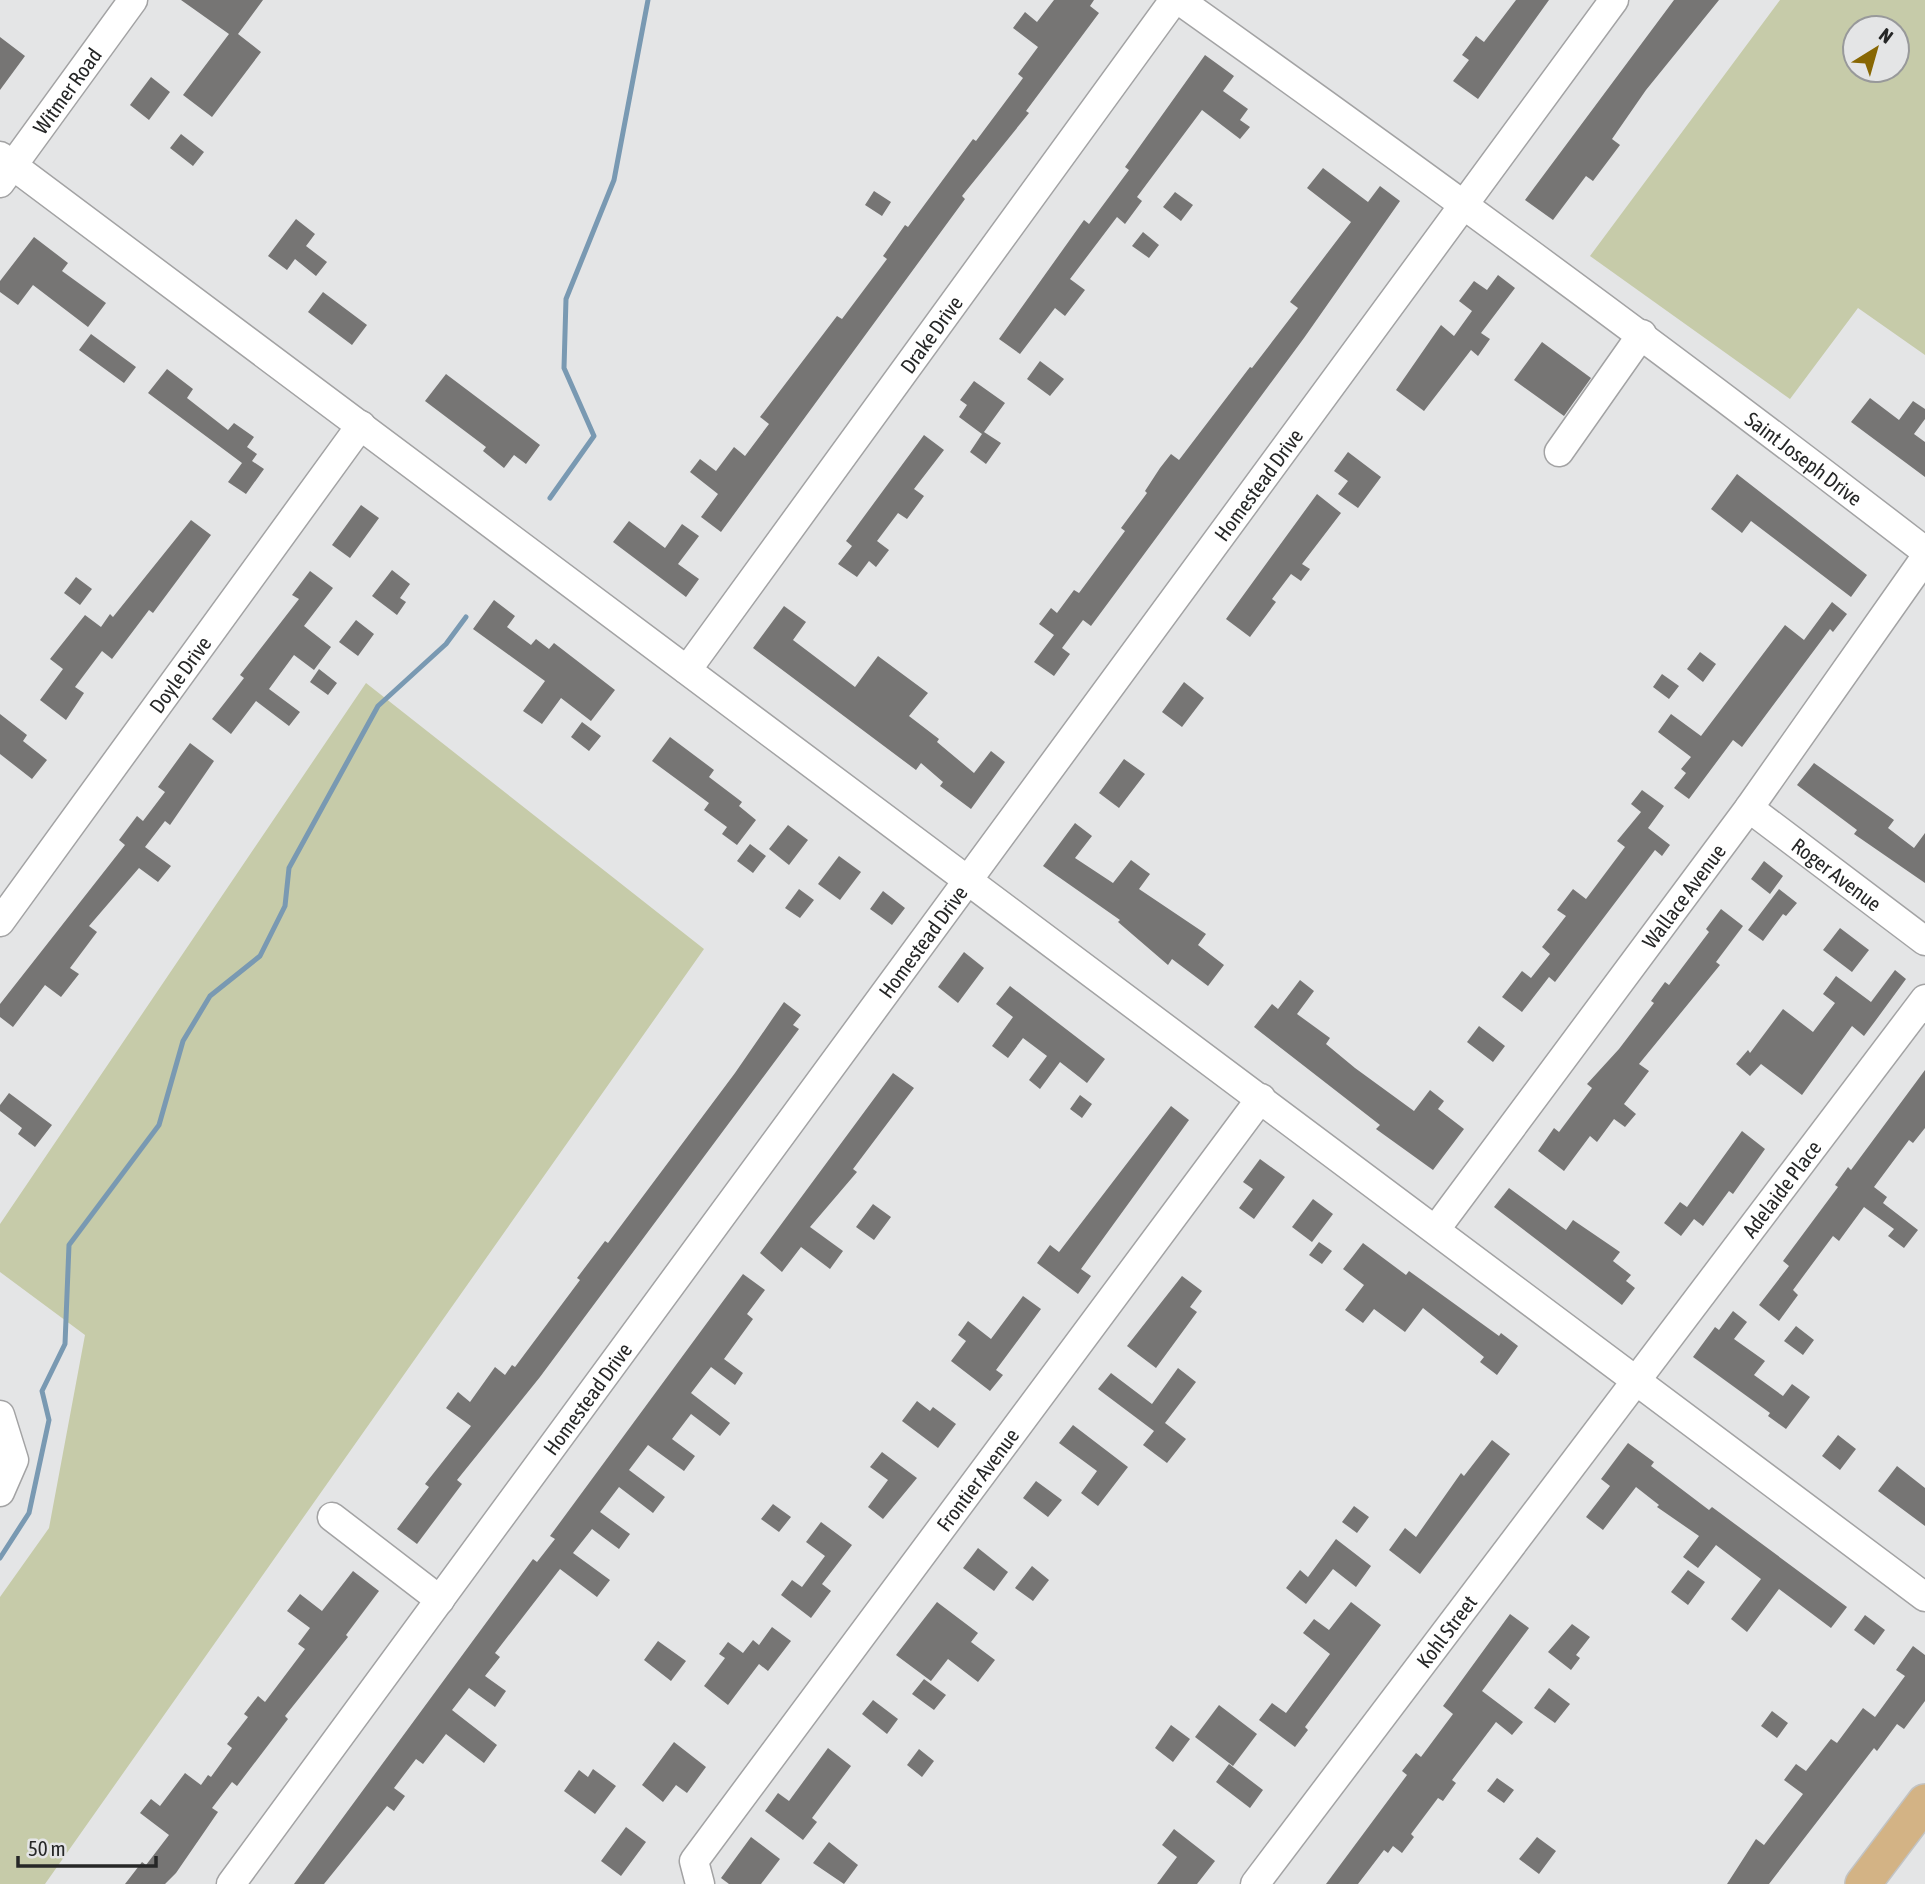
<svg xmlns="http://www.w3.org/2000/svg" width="1925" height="1884" viewBox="0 0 1925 1884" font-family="'Asap Condensed',sans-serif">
  <rect width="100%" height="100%" fill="#e4e5e6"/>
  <path fill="#c6cba9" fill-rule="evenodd" d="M1780,0H1925V355L1858,308L1790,399L1590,256ZM1897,28V70H1855V28Z
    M366,683L704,949L45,1884H0V1597L49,1528L85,1335L0,1272V1224Z"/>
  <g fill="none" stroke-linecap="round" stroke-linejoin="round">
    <path stroke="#7999b2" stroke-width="5" d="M550,498L594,436L564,368L566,299L614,180L648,0
      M0,1558L29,1513L49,1420L42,1391L65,1344L69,1245L159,1125L183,1041L210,996L260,956L285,906L289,868L378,706L446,644L466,617"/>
  </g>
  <path fill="#767574" d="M181,0H263L238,34L261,52L212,117L183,95L229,34Z
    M1054,0H1094L1090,6L1099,13L1026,111L1029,113L962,196L965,199L721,532L701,517L718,494L690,472L700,459L716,471L734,447L745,456L769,424L760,417L837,316L842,319L887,259L883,256L905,225L908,227L973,139L976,141L1023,78L1018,74L1038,47L1013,28L1025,12L1037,22Z
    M1516,0H1549L1478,99L1453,81L1469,60L1462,55L1476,36L1484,42Z
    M1674,0H1719L1646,90L1612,139L1620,145L1593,181L1586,176L1553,220L1525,200Z
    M0,37L25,56L0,90Z
    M1205,55L1234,76L1223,91L1248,109L1240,120L1250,127L1240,139L1202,110L1137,197L1142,201L1125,224L1117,217L1070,279L1085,290L1065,316L1055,308L1020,354L999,339L1084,220L1089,224L1129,170L1125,167Z
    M151,77L170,92L149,120L130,105Z
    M181,134L204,152L193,166L170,148Z
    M1323,168L1368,202L1380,186L1400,201L1304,338L1091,626L1083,620L1062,648L1070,654L1054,676L1034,662L1054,635L1039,624L1051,608L1057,613L1074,590L1079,593L1125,531L1121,528L1147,493L1145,491L1160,468L1171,454L1179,460L1250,367L1252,368L1298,308L1290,302L1351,222L1307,188Z
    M874,191L891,202L882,216L865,205Z
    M1175,192L1193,205L1181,221L1163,207Z
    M296,219L315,234L306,246L327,262L316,276L295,259L287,270L268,256Z
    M1143,232L1159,245L1149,258L1132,246Z
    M34,237L68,263L62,271L106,303L88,327L33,285L18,305L0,292V281Z
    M1498,275L1515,288L1481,333L1490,339L1478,356L1471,350L1424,411L1396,390L1441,325L1454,336L1472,311L1459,301L1474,281L1487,290Z
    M323,292L367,325L352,345L308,312Z
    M91,334L136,367L124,383L79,350Z
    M1542,342L1591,378L1564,416L1514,380Z
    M1040,361L1064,379L1050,396L1027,379Z
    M167,369L193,389L187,398L228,430L234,423L254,437L247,447L257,454L252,461L264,469L246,494L228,482L242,463L148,393Z
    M446,374L540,445L526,464L514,455L504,468L483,451L486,447L425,401Z
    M974,381L1005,403L984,432L1001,443L986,464L970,452L982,434L959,417L967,405L960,400Z
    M1870,398L1899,420L1913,401L1925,409V419L1914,434L1925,442V477L1851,422Z
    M924,435L944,450L914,489L924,496L907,519L898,513L877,541L889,550L876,567L869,561L857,577L838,564L852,546L846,541Z
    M1348,452L1381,477L1358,508L1338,494L1348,481L1334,471Z
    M1737,474L1867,575L1851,597L1751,521L1742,533L1711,509Z
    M1317,494L1341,513L1302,564L1310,569L1301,581L1291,574L1272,599L1276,602L1250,637L1226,619Z
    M361,505L379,518L350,558L332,545Z
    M191,520L211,535L153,613L149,610L112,659L102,651L75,687L84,693L66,720L40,700L63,669L50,659L85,615L101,627L110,614L113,617Z
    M629,521L665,548L682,524L699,536L678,564L699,579L686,597L613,542Z
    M392,570L410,584L400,598L406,602L397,615L372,596Z
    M310,571L333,588L304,626L331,647L314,670L294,655L269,689L300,712L289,726L256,701L231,734L212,719L244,678L240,675L299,599L292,595Z
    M76,577L92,589L80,605L64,593Z
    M494,600L515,616L507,627L531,645L536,639L549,649L554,643L615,690L591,721L561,698L542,724L523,711L545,681L473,629Z
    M1832,602L1847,614L1833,632L1830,629L1742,747L1733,740L1689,799L1674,788L1686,773L1681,769L1691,757L1658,732L1671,714L1701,736L1785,625L1804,640Z
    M784,606L806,622L793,640L855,687L878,656L928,693L909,716L939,739L937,742L974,773L991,751L1005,762L971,809L940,786L943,782L921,763L916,770L753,648Z
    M356,620L374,634L358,656L339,642Z
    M1700,652L1716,664L1703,682L1687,669Z
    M319,669L337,683L328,695L310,682Z
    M1662,674L1679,686L1669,699L1653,687Z
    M1184,682L1204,698L1182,727L1162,712Z
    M0,714L27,735L23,741L47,760L32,779L0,754Z
    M582,722L601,736L589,751L571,737Z
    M670,737L714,770L709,777L742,802L739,806L756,820L737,845L722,834L727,827L704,810L709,803L652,761Z
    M190,743L214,761L170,825L165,821L145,847L171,866L158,882L139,868L89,926L97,932L70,968L79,974L61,997L45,985L13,1027L0,1017V1004L125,845L119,840L137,816L143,821L165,792L158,787Z
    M1124,759L1145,774L1119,808L1099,793Z
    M1814,763L1894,820L1888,828L1914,848L1925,833V883L1854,834L1857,830L1797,785Z
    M1642,790L1664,806L1648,828L1670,845L1662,856L1655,850L1555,982L1549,977L1522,1012L1502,997L1522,971L1531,978L1550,954L1542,947L1566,916L1557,910L1573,889L1586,899L1625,847L1617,841L1641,812L1631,804Z
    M1075,823L1092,836L1075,858L1113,883L1131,860L1150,874L1139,889L1206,934L1198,945L1224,965L1208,986L1172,959L1168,965L1118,922L1120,920L1043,866Z
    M788,825L808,840L789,865L769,849Z
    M750,844L766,856L753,873L737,861Z
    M839,856L861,872L840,900L818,884Z
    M1764,861L1783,876L1770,894L1751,879Z
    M799,889L814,900L800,918L785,908Z
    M1779,889L1797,903L1786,916L1783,914L1763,941L1748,930Z
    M883,891L905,908L892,925L870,909Z
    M1721,909L1743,926L1716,962L1720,965L1639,1064L1649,1071L1624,1104L1636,1114L1625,1127L1614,1119L1597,1142L1590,1136L1564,1171L1538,1151L1554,1128L1559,1132L1592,1088L1587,1084L1619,1049L1654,1003L1651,1001L1665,982L1669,985L1709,932L1706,929Z
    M1840,928L1869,950L1852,972L1823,950Z
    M964,952L984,968L958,1003L938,987Z
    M1895,970L1906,979L1876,1020L1864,1036L1852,1026L1802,1095L1761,1064L1750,1076L1736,1064L1748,1050L1750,1053L1783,1009L1813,1032L1835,1003L1823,994L1836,976L1871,1002Z
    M1300,980L1314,991L1297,1014L1330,1038L1326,1044L1355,1068L1414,1111L1430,1090L1444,1101L1438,1109L1464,1129L1433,1170L1376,1129L1380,1125L1254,1027L1272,1004L1278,1009Z
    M1010,986L1105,1059L1087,1083L1060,1062L1040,1089L1029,1080L1047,1056L1023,1038L1008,1058L992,1046L1013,1017L996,1004Z
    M784,1002L801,1015L793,1025L799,1029L540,1377L457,1480L462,1484L417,1544L397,1529L429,1487L425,1484L471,1426L446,1408L458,1392L470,1402L495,1367L505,1375L512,1365L515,1367L580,1280L577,1278L605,1241L608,1243L735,1073Z
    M1479,1026L1505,1046L1493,1062L1467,1042Z
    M1925,1070V1128L1913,1143L1909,1140L1874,1187L1887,1197L1883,1203L1918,1230L1904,1248L1888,1236L1894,1229L1864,1207L1839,1241L1833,1236L1793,1290L1798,1295L1779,1321L1759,1305L1789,1266L1783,1261L1838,1187L1835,1185L1848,1167L1851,1170Z
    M893,1073L914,1088L853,1169L857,1172L810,1227L843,1251L830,1269L801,1247L782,1272L760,1253Z
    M9,1093L52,1125L35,1147L18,1134L22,1128L0,1111V1105Z
    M1080,1095L1092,1104L1082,1118L1070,1109Z
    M1171,1106L1189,1120L1081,1269L1091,1276L1078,1294L1037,1263L1050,1245L1059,1252Z
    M1742,1131L1765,1149L1733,1194L1729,1191L1703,1226L1694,1219L1681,1236L1664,1223L1680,1202L1687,1207Z
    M1260,1159L1285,1177L1254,1219L1239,1208L1253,1189L1243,1182Z
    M1509,1188L1566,1230L1573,1220L1620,1252L1613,1261L1631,1275L1626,1281L1635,1288L1622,1305L1494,1207Z
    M1313,1199L1333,1214L1312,1242L1292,1227Z
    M873,1204L891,1217L874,1240L856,1227Z
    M1319,1242L1332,1251L1322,1264L1309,1255Z
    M1363,1243L1406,1275L1409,1271L1499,1336L1501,1333L1518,1346L1497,1375L1480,1362L1484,1357L1423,1308L1405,1332L1374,1309L1363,1323L1345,1310L1364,1285L1343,1269Z
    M743,1274L765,1290L747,1314L753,1319L724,1359L743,1373L735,1385L711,1367L691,1393L730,1423L720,1436L691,1414L672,1439L695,1456L684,1471L648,1445L629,1470L665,1497L653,1513L619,1487L600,1512L630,1534L619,1549L592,1529L573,1553L610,1580L597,1597L560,1569L495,1653L500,1657L485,1676L506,1691L495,1707L469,1688L452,1710L497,1745L484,1763L446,1734L423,1764L416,1759L394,1788L405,1796L394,1811L387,1806L324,1884H294L533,1559L537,1562L555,1539L550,1536Z
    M1182,1276L1202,1291L1190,1307L1197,1312L1156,1368L1127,1346Z
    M1023,1296L1041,1309L996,1370L1003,1375L990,1391L951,1361L966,1341L958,1335L968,1321L991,1339Z
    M1733,1311L1747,1322L1734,1339L1765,1361L1754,1375L1783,1396L1792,1384L1810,1397L1786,1429L1768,1416L1770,1413L1693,1357L1715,1327L1719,1330Z
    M1796,1326L1814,1340L1803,1355L1784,1341Z
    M1178,1368L1196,1382L1165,1423L1186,1439L1167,1463L1143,1445L1154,1431L1098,1389L1111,1373L1152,1404Z
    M917,1401L930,1411L933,1407L956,1424L938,1448L902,1421Z
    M1073,1425L1128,1467L1098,1506L1081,1493L1097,1471L1059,1443Z
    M1838,1435L1856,1449L1840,1470L1822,1456Z
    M1492,1440L1510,1454L1420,1574L1389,1550L1405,1528L1416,1537L1461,1473L1464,1476Z
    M1628,1443L1654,1462L1651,1466L1709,1510L1712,1507L1847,1607L1831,1628L1779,1589L1747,1632L1731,1619L1761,1579L1716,1545L1698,1568L1683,1557L1699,1536L1657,1507L1659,1505L1636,1487L1603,1530L1586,1517L1610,1486L1601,1479Z
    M882,1452L917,1478L883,1519L868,1507L888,1480L870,1467Z
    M1897,1466L1925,1488V1526L1878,1491Z
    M1036,1481L1062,1500L1048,1517L1023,1498Z
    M773,1504L791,1517L779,1532L761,1519Z
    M1354,1506L1369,1517L1357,1533L1342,1522Z
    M821,1522L852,1545L822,1584L831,1591L811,1618L781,1595L792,1580L802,1587L825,1556L806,1542Z
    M1336,1539L1371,1566L1356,1587L1333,1569L1306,1604L1286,1588L1300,1570L1308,1577Z
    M978,1548L1008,1572L994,1591L963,1568Z
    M1032,1566L1049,1580L1033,1601L1015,1588Z
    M1688,1570L1705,1582L1688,1605L1671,1592Z
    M353,1571L379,1591L346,1635L348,1637L285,1716L288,1719L237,1786L232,1782L212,1808L218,1812L176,1873L165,1884H125L142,1862L146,1865L169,1835L140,1813L151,1799L160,1806L185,1773L201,1785L208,1775L211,1777L232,1748L227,1744L248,1717L244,1714L258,1696L265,1702L305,1649L298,1644L310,1628L287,1611L300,1594L322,1611Z
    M937,1602L978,1633L971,1642L995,1660L978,1682L948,1659L931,1681L896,1655Z
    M1351,1602L1381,1625L1305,1727L1308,1730L1295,1747L1259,1720L1272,1703L1286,1713L1330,1654L1303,1633L1314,1619L1329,1630Z
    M1510,1614L1529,1628L1482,1691L1523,1722L1512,1735L1496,1722L1452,1780L1456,1783L1443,1801L1438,1798L1411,1834L1414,1837L1402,1853L1393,1846L1388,1853L1384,1850L1358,1884H1326L1407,1775L1402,1771L1416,1753L1421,1757L1453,1714L1443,1706Z
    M1865,1615L1885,1630L1874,1645L1854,1630Z
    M1572,1624L1590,1637L1576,1655L1580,1658L1571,1670L1548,1652Z
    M772,1627L791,1641L768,1671L759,1664L728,1705L704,1686L725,1658L719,1654L728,1642L743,1653L753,1640L759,1645Z
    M658,1641L686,1661L671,1681L644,1660Z
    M1913,1646L1925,1655V1701L1904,1729L1897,1724L1877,1751L1874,1748L1769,1884H1727L1756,1839L1764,1845L1803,1794L1784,1780L1796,1764L1806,1771L1831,1739L1837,1743L1863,1708L1875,1717L1905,1676L1896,1670Z
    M924,1679L946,1695L934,1710L912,1694Z
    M1549,1688L1570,1704L1555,1723L1534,1708Z
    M873,1700L898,1719L887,1734L862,1714Z
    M1219,1705L1257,1734L1233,1766L1195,1737Z
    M1772,1711L1788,1723L1777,1738L1761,1726Z
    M1171,1725L1190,1739L1173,1762L1155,1748Z
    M674,1742L706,1767L687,1793L676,1785L663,1802L642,1785Z
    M828,1748L851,1766L812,1818L817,1822L803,1840L765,1811L778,1793L789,1801Z
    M919,1749L934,1761L922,1777L907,1765Z
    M1229,1764L1263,1790L1250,1808L1216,1782Z
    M593,1769L616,1786L595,1814L564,1791L579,1770L588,1777Z
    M1497,1778L1514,1790L1504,1803L1487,1791Z
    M626,1827L646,1842L621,1876L601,1861Z
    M1174,1829L1215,1861L1197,1884H1157L1177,1857L1162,1845Z
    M751,1837L780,1859L761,1884H729L721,1878Z
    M1537,1837L1556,1851L1539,1874L1519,1859Z
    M829,1842L858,1865L844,1884L813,1863Z"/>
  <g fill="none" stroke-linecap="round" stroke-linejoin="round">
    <defs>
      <g id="minor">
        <path id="s1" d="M1179,0C1431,179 1680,362 1925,551"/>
        <path d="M0,156L1925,1597"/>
        <path id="s2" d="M0,183L133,0"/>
        <path d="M1559,452L1642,334"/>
        <path id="s3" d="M687,670L1174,0"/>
        <path id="s4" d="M1749,808L1925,941"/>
        <path id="s5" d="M0,922L361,425"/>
        <path id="s6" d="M1436,1229L1749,808L1925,558"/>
        <path d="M0,1415L14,1460L0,1492"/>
        <path d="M332,1517L440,1600"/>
        <path id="s7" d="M231,1884L1614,0"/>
        <path id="s8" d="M700,1884L694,1861L1261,1098"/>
        <path id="s9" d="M1255,1884L1925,999"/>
      </g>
      <path id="major" d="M1863,1884L1925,1802"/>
    </defs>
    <use href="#minor" stroke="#a3a3a4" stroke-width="31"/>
    <use href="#major" stroke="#c2c3c3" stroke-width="38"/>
    <use href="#minor" stroke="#fff" stroke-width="28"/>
    <use href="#major" stroke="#d3b385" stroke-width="35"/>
  </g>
  <g text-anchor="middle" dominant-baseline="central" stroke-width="7" stroke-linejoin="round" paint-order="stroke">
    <g font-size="21" fill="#262727" stroke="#e4e5e6">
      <text stroke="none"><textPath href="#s2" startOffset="114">Witmer Road</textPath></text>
      <text stroke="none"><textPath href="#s3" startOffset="415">Drake Drive</textPath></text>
      <text stroke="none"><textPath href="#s1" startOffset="775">Saint Joseph Drive</textPath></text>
      <text stroke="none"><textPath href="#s7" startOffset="1736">Homestead Drive</textPath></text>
      <text stroke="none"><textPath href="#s5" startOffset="306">Doyle Drive</textPath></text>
      <text stroke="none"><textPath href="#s4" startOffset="110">Roger Avenue</textPath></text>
      <text stroke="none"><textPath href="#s6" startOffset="415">Wallace Avenue</textPath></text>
      <text stroke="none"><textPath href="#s7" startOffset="1169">Homestead Drive</textPath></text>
      <text stroke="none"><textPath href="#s9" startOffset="872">Adelaide Place</textPath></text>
      <text stroke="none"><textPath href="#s7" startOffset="602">Homestead Drive</textPath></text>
      <text stroke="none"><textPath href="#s8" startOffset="499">Frontier Avenue</textPath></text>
      <text stroke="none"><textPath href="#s9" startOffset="317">Kohl Street</textPath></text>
    </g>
  </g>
  <g transform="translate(1876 49) rotate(37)"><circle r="33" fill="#e4e5e6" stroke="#98999a" stroke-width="2"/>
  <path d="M0-5L12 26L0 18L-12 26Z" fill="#886703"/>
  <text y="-10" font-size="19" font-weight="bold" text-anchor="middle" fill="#262727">N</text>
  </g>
  <path d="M18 1856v10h138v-10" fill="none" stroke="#262727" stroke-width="3.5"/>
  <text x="28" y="1856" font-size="21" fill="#262727" stroke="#e4e5e6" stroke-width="5" paint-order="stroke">50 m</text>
</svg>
